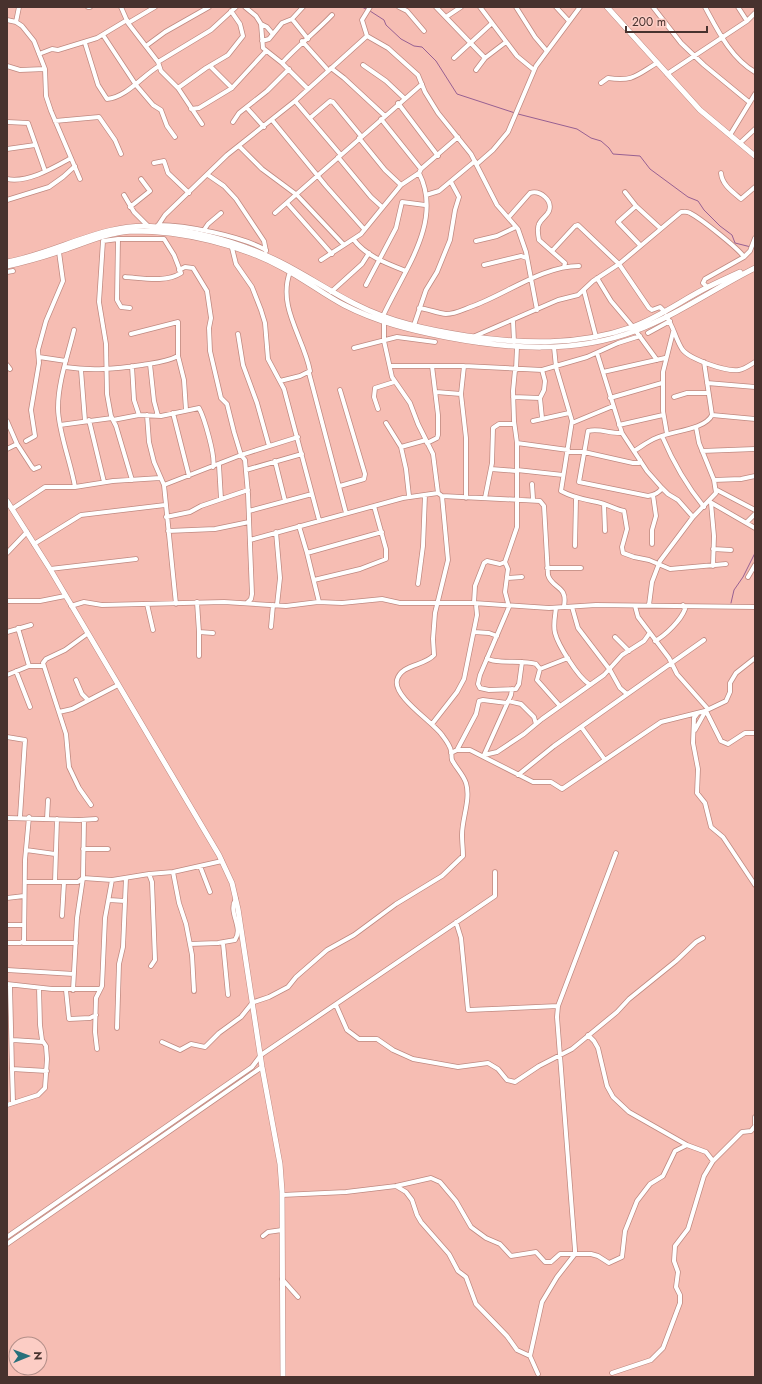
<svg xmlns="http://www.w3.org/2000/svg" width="762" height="1384" viewBox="0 0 762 1384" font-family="Jost,sans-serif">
  <rect width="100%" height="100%" fill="#f6bdb3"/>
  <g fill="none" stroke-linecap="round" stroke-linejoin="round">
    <path stroke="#976092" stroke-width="1" d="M362,7L366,9
      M370,11L384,20L386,25L401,39L414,46L422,47L436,61L457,94L515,113
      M518,114L577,129L591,138L601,141L609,148L613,154L640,156L650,169L688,197L698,201L704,210L720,226L732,235L735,243L751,247
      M731,603L734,590L743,577L755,553"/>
    <defs>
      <path id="minor" d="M88,7H90
        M121,7L128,23L158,62L161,71L178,88L202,124
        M245,7L256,16L261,24L263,48L282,63L308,89
        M370,7L362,20L367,36L388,48L418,75L425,92L438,113L471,154L497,205L518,229L526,252L537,310
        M399,7L407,11L424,31
        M436,7L485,58
        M480,7L517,56L534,70
        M516,7L535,37L546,50
        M556,7L568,20
        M653,7L681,43L704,65L749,102
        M705,7C718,31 731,58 755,72
        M738,7L747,21
        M446,17L461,7
        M292,19L308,39
        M7,20L16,22L22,26L34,41L45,69L46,96L51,111L80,179
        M16,22L19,7
        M128,23L155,7
        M261,24L267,27L272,33
        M103,35L136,85L153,105L161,110L167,126L175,137
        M262,41L269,39L282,23L292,19L303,7
        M302,41L328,70
        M85,43L98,85L107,99C127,97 142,76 159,66
        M146,46L165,32L209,7
        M39,54L52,49L58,50L97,38L127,20
        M454,58L491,24
        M158,62L211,30L236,7
        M282,63C298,45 315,33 332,15
        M363,65L386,81L404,98
        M7,66L20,70L45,69
        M210,66L232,88
        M331,68L344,78L385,116
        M476,70L485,58L506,42
        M667,74L747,21L755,13
        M601,83L608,78C633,82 637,75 657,63
        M178,88L206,68L228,55L243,36L240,24L231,11
        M295,101L340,154
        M398,103L438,156
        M247,108L264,127
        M191,109L199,108L232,88L266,51
        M310,118L330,101L333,102L361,136
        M381,119L421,169
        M272,120L326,186L364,229
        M55,121L99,117L115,140L121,154
        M7,122L28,123L45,171
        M233,122L239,113L267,91L289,69
        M730,135L755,94
        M359,138L385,170L401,185
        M740,143L755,129
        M239,146L262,169L297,195L344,245
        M7,149L35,145
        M338,157L371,197L382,207
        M154,163L164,161L168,173L189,193
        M477,164L493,150L508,132L536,66L580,7
        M721,173C722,185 733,192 741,199L755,187
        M208,175L224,186L236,199L264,241L266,251
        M7,179C28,183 53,168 71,158
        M625,192L636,206L660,228
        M124,195L134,212L148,226
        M426,195L439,191L475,161
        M7,200L49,187L63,177L75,166
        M287,203L332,254
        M636,206L618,222L640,245
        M130,207L150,191L141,179
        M275,213L422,84
        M509,217L530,193C540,190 553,200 549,211C547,216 541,219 539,224C537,228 538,235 539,240L565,263L564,267
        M158,225C186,225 241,236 266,250
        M157,227L165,215L227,155L295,101L367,36
        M204,230L208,224L221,213
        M118,239H164L174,255L181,273C166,283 142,278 125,277
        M354,240C366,256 388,264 406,271
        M476,241L497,236L516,227
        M232,248L236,264L252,287L261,310L265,323L268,359L284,389L319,520
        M552,251L575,226L578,225L619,264L649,308L652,310L660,307L665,312
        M321,260L361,234L401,185L419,173L421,169L458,137
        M484,265L521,256L527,258
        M179,270L185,267L193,268L207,291L211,318L209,328L210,351L221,398L227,404L234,432L241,455L245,460L248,494L252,594L251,599L247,603
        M7,272L13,271
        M597,278L611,301L633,327
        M366,285L396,228L402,202L425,205
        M707,287L703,283L705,279L744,257L750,251L755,238
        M584,291L596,337
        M331,292L362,264L369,253
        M130,308L121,307L117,300L118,239L103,241L99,302L106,344L107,394L111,416L116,426L132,480
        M419,308C428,309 437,313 446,314C456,314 464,309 473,306C506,294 543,266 579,266
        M383,316C402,273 444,222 419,173
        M666,316C674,327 675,338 682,349C689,359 726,372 739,370C745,369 750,365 755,362
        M513,320L514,342
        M384,323V341L392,377L410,403L418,424L433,454L438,493L442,496L540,501L544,506L548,575C552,589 568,585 564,606
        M413,328L426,290L437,272L450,240L455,210L459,197L451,182
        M74,330C68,355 58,382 58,408C58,431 71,463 75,487
        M635,330L657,360
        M648,333L670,321
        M131,334L178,322V356L184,380L186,410
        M238,334L243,365L257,403L269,446
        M475,336L558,300L578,295L593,281L619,264L681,212C684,212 687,211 690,213C700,218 738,248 744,257
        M554,347L556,367L572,421L561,491C574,498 583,499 597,502C607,504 615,509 624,511L627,529L622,547L623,553L634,557L649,560L670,569L726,564
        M354,348L397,337L435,342
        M597,353L622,433L647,471L662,488L668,494L678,500L693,517
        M39,357L66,361
        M150,364L154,401L158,416
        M7,365L10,369
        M132,366L134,400L139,415
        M390,366H464L542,370L587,357L618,343L640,336
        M464,366L461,394L466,438V498
        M65,367C92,371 115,369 142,365C154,363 167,362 178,356
        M81,370L85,421
        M515,370L513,391L514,421L517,443V527L505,562L508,569L505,592L509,607L480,675L478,684L480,688L489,690L516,689L519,684L522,662
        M516,370L517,347
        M542,370L545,381L544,390L540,398L542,418
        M603,372L665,358
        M309,373L346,513
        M280,381L300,376L310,371C304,338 277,307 290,272
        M707,383L755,387
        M436,392L461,394
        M513,397L540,398
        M674,397L687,393H708
        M610,398L662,383
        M378,409L374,397L375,388L394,382
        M173,413L189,476
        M147,415L149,442L154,462L164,485L176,604
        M712,415L755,419
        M89,420L104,482
        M113,420L139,415L161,416L199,408C204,417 216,457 213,467
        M7,421L17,444L32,467L34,469L39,467
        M533,421L569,413
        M386,423L401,447
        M572,423L613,406
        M60,425L112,418
        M619,425L663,415
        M622,433C611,434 600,428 588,431L579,482L648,496C654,495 659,493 662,488
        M667,434L663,411V372L673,332
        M662,436C673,462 686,485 704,507
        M26,441L35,436L31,410L39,363L38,350L46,321L63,281L59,252
        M427,443L437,438L438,435V415L432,366
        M517,443L568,450
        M7,449L17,444
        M634,451C641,447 648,441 656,438C671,431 705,430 712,415L704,362
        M702,451L755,449
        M568,452H584L633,463H639L640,460
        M275,461L285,501
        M219,465L221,499
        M491,469L516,471
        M246,470L302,454
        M517,470L563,475
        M714,480L741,479L755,476
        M532,484L533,499
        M164,485L241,455L298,437
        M340,486L364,479L365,474L340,390
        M717,490L755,510
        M409,496L406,469L401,447L426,440
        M485,498L492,463L493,428L499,424H514
        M710,502L755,528
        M711,503L714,536L713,566
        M604,504L605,531
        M12,509L45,487H75L113,481L160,478
        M249,511L312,494
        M166,517L190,512L201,506L248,490
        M747,522L755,514
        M299,526L307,553L319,602
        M168,531L215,529L249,522
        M276,532L280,578L277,605
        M250,540L403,498L438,493
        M34,544L81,515L165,505
        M652,544V530L656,516L653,495
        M575,546L576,499
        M713,549L731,550
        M7,553L27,532
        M307,553L382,532
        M547,568H581
        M50,569L136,559
        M748,577L755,565
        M507,578L522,577
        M314,580L360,569L386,559V549L374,506
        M418,584L423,546L425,495
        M7,601H40L65,596
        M197,602L199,632L213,633
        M474,603L475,586L484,563L487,561L500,564L505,562
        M147,604L153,630
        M649,605L652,582L660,561L693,517L716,493L714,480L699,443L696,427
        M71,606L84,602L102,605L224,602L286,606L318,602L342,603L382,599L400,603H474L549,608L596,605L755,607
        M635,606L638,617L669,658L677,674L708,709
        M572,607L578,628L610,670L620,688L627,694
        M556,608C555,616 553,625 555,633C558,645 578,677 589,684
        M271,627L273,605
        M18,628L29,666
        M7,632L31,625
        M474,632L489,633L497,636
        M87,634L65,650L46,659L43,663L66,734L69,767L79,788L91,805
        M615,637L629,651
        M655,641C666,635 681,620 685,609L683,605
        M199,656V632
        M487,658C492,664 524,660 536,664L540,669L537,680L560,706
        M540,669L568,658
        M16,671L30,707
        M7,675L29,666H44
        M76,680L82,694L88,700
        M512,689L511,695L484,755L497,752L524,734L542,719L604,675L622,655L644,641L649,634
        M508,701L521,704L534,717L536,724
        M706,711L721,741L728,744L745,733H755
        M59,712L72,709L118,685
        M697,714L694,718L693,743L698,769L697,793L705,803L711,827L723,837L755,885
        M432,724L457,692L464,679L477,615L476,604
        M582,728L605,760
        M695,730L705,712
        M7,737L25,740L20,817
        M457,750L476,714L479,701L483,700L507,703
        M451,753L457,750H470L533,782H551L562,789L661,722L705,711L726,701L730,692V683L736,673L755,658
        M518,775L554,746L704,640
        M7,818L79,820L96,819
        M47,819L48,800
        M83,849H108
        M26,850L55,854
        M200,866L210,892
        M173,872L179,903L186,924L192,955L194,991
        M149,874L152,882L155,960L151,966
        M25,882H78L83,878L112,880
        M55,882L57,819
        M7,898L24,896
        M109,900L125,901
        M62,916L64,882
        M456,922L461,938L468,1010L558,1006
        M7,925H24
        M7,943H20L24,941L25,860L29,817
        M23,943H76
        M223,943L228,995
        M190,944L218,943L235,940C244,927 227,912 236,899
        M7,970L74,974
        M7,984L52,989H100
        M10,985L12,1069L47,1071
        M66,990L69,1019L90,1018L96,1015
        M73,990L77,918L83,878L84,820
        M254,1002L269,997L288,987L296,977L327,950L354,935L396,904L442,876L463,856C463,849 462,842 462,835C462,818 471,799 466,783C463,774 456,768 452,760C451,756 452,754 451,751C450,745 445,739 442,735C433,722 393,697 397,680C401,664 425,666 434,655L433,639L435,613L448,560L442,496
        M336,1005L347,1030L359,1039H377L393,1050L413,1059L458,1067L488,1063L498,1069L507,1080L515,1082L539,1066L572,1049L617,1012L629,999L676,961L696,942L703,938
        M117,1028L119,964L123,947L126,878
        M588,1035L594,1041L598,1048L607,1086L613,1097L629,1112L687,1145L706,1152L713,1161
        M13,1040L43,1042
        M162,1042L180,1050L191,1044L205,1047L219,1033L241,1017L253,1002
        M97,1049L95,1032L96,998L102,986L105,918L112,880L149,874L173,872L222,861
        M12,1069L13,1102
        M7,1105L38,1095L45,1088L47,1059L46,1046L42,1040L40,1025L39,988
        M755,1117V1124
        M396,1186L406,1192L412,1200L417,1215L421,1222L449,1254L458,1271L466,1277L476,1304L507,1336L517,1350L530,1356L538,1374
        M282,1195L346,1192L396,1186L431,1178L440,1182L456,1201L471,1227L486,1238L500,1244L511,1256L536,1252L545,1262H551L560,1254H591L598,1256L609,1263L622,1257L625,1231L637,1201L650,1184L663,1176L675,1151L687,1145
        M263,1236L268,1232L282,1230
        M7,1237L252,1067L261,1055L495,896V872
        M7,1244L262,1067
        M282,1279L298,1297
        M530,1356L542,1302L557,1277L575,1254V1250L557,1017L558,1006L616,853
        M612,1373L651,1360L663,1348L680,1303V1295L676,1287L678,1272L674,1261L675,1246L688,1229L704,1176L713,1161L742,1132L751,1131L755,1126"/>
      <path id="major" d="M607,7L700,110L755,156
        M7,262C58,253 105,221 157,227C200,232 242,243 280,262C306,275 329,291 355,304C390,322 428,330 467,336C523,344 578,346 632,327C660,317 682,300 708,287C718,282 729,277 740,272
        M7,266C26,262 46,256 64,250C87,242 109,232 133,231C183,231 239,244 283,268C304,279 323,294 344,305C377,322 411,330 446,337C509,349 574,354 635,331C677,315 715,288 755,268
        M7,501L50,569L219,855L232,883L238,909L262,1067L280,1164L282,1191L283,1377"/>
    </defs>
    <use href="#minor" stroke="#bf8980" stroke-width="5.5"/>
    <use href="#major" stroke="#bf8980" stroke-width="6"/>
    <use href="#minor" stroke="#fff" stroke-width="4"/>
    <use href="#major" stroke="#fff" stroke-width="5"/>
  </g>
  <rect width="762" height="1384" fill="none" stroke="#48322e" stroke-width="16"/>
  <g transform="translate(28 1356) rotate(89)"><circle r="19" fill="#fccdc5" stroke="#b48f89"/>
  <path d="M0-3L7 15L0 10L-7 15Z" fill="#28707b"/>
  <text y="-6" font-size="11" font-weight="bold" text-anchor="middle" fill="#48322e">N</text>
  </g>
  <path d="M626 26v6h81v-6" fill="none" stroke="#48322e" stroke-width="2"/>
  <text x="632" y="26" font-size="12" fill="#48322e" stroke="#fccdc5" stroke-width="3" paint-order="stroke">200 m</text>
</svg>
